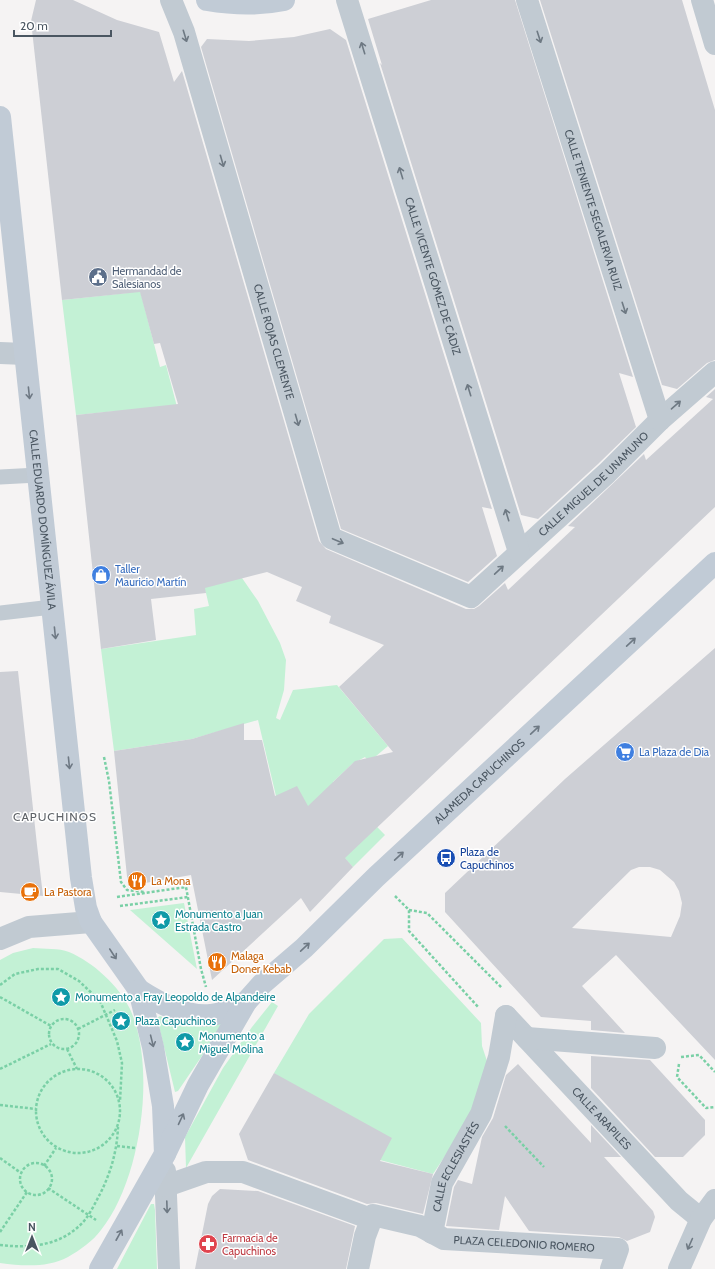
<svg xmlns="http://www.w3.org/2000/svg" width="715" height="1269" viewBox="0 0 715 1269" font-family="Cabin,sans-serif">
  <rect width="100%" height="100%" fill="#f5f3f3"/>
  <path fill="#c3f1d5" d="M140,290L160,367L166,365L186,441L242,578L258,601L280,643L286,660L284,690L276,718L280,720L293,690L337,685L388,746L369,762L365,757L352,764L333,782L385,835L353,867L328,840L276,796L258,720L192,739L114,751L101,649L196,635L194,609L209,606L206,593L117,411L76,415L62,300L127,293Z
    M184,903L197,969L130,910Z
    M402,938L481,1023L482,1046L487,1061L475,1111L433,1174L380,1160L274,1073L309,1014L384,939Z
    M33,948C44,949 59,948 69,952C93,962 119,986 130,1009C157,1068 141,1180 101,1230C93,1241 80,1250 68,1257C47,1268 23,1266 0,1263V960L13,953Z
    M272,1002L278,1006L186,1168L185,1137L223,1068L252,1027Z
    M160,1016L185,1025L220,1024L223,1025L178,1091L175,1092L157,1018Z
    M151,1204H154L155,1210L157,1269H117Z"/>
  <path fill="#cdcfd5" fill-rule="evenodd" d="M36,0H73L117,20L159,32L174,82L182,71L319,541L326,549L466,609H474L479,606L505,583L508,590L575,527L568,526L644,454L646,460L713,399L706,397L715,389V507L345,858L353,867L310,912L301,898L212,980L191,875L128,886L114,751L192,739L244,723V740H262L275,796L297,786L308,806L355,761L393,752L339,687L384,645L329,623L331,616L296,601L302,587L267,572L205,588L206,593L151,599L156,640L101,649L76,415L178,404L160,343L154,344L140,292L62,300L31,21Z
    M431,0H515L633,377L619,373L636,427L598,464L538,519L521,515L380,63L382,65L368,19Z
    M540,0H682L715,110V360L707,363L677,389L662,385Z
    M330,29L346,40L492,509L482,507L497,556L468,582L341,529L201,47L207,39L249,41L294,37Z
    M715,648V1060L616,955L582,986L625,1033L591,1030V1021L541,1017L445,912V893L565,779ZM639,867H650L660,870L674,882L679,891L682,903L680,916L671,937L572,928L631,870Z
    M18,671L37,845L43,896L0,892V672Z
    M591,1056L650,1060L705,1120V1135L683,1157H655L591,1088Z
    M518,1064L591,1143V1125L621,1157H604L653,1211L655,1217L650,1232L627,1241L619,1237L529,1231L505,1196L499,1230L446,1226L454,1187L458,1180L472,1184L482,1137L493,1118L506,1075Z
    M274,1073L392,1138L380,1161L433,1174L423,1214L376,1203L367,1204L248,1160L239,1134Z
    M220,1189L258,1191L355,1226L346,1269H195L208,1204L212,1196Z"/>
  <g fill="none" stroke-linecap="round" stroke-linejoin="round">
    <path stroke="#7ad0a6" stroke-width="2.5" stroke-dasharray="3 2" stroke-linecap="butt" d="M104,757L109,781L121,882L127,890L144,892
      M395,896L409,910V931L479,1008
      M117,897L186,887L201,969L206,987
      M120,906L188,897
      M409,910L427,913L502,988
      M0,985L15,974L38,969H58L79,981L100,1001L117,1041L122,1063L120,1101
      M0,997L51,1026
      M49 1034a15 15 0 1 1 30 0a15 15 0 1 1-30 0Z
      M78,1029L115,1010
      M67,1049L77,1069
      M681,1057L699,1055L715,1072
      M679,1064L677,1077L706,1108L715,1107
      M0,1069L51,1044
      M36 1111a42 42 0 1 1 84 0a42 42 0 1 1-84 0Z
      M0,1105L36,1109
      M505,1126L544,1167
      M117,1146L135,1148
      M0,1158L21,1173
      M20 1179a16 16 0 1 1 32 0a16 16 0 1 1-32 0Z
      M44,1166L56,1148
      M48,1188L96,1220
      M0,1232L27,1192
      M0,1245C27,1248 56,1247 78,1227C88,1219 94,1205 100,1194C111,1172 117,1151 118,1127"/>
    <path stroke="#c1cad2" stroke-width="15" d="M0,477L38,475
      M0,613L52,607"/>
    <g stroke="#c1cad2" stroke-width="22">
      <path id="s1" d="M171,0L184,32L331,538L471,597L607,473L660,420L715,372"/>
      <path id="s2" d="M347,0L519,552"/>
      <path id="s3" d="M527,0L660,420"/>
      <path d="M702,0L715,44"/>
      <path d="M0,353L25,354"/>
      <path d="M0,939L29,927L91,922"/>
      <path id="s4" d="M506,1016L679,1201L701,1219"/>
      <path d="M527,1038L655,1048"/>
      <path d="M165,1171L169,1269"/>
      <path d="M166,1186L206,1172H243L363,1216"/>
      <path id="s5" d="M432,1233L442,1183L481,1114L499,1057L506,1016"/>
      <path id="s6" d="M358,1269L365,1236L373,1215L420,1226L444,1239L618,1249L611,1269"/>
      <path d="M679,1269L701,1219L715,1200"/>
    </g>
    <g stroke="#c1cbd6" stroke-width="22">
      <path d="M207,0C231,4 260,5 284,0"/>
      <path id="s7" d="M0,117L81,878L86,908L91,922L139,990L153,1047L163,1106L165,1154"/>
      <path d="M139,990C159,1003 186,1018 211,1015C223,1014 235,1007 246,1002"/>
      <path id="s8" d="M100,1269L165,1154L198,1085L246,1002L262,984L304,948L376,877L715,563"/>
    </g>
  </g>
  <defs><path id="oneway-shaft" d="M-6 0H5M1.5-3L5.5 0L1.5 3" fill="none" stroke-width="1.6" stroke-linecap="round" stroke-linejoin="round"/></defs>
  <g stroke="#6e7983">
    <use href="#oneway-shaft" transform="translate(185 36) rotate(73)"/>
    <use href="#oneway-shaft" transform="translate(539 37) rotate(72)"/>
    <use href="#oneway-shaft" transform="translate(363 48) rotate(-107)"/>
    <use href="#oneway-shaft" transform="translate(222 161) rotate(74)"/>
    <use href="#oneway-shaft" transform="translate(401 173) rotate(-107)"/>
    <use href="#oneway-shaft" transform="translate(624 308) rotate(72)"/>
    <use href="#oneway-shaft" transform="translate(469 390) rotate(-107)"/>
    <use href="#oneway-shaft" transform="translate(676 405) rotate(-41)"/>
    <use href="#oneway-shaft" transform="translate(297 420) rotate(74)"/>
    <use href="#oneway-shaft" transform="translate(507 515) rotate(-107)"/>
    <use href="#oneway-shaft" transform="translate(338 541) rotate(23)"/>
    <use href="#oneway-shaft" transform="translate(499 570) rotate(-43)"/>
    <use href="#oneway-shaft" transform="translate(167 1207) rotate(88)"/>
    <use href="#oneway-shaft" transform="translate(690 1244) rotate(114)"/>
  </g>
  <g stroke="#6e7984">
    <use href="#oneway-shaft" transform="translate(29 393) rotate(84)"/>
    <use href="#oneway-shaft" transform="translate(55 633) rotate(84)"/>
    <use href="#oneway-shaft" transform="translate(631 642) rotate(-43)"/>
    <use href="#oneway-shaft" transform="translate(535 730) rotate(-43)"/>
    <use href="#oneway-shaft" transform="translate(69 763) rotate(84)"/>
    <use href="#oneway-shaft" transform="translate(399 856) rotate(-43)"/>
    <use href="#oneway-shaft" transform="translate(305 947) rotate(-43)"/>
    <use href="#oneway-shaft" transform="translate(113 954) rotate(57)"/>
    <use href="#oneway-shaft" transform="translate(152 1041) rotate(76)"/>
    <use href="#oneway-shaft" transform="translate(181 1119) rotate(-65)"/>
    <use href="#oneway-shaft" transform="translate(119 1235) rotate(-61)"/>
  </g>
  <defs>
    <symbol id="civic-disc" viewBox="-11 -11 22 22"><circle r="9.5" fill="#5c6f8a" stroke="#fff"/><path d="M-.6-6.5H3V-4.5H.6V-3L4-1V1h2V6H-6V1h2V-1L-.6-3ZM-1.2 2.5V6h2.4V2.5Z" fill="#fff"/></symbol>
    <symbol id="shop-disc" viewBox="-11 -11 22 22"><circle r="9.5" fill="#3f7fe0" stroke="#fff"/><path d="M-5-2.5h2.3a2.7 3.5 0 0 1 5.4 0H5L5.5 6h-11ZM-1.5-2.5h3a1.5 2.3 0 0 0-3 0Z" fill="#fff"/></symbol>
    <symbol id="supermarket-disc" viewBox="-11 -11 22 22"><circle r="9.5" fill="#3f7fe0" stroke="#fff"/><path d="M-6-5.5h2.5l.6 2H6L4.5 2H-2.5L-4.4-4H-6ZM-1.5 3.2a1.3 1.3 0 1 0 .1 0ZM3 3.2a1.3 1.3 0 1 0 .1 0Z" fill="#fff"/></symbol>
    <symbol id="bus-disc" viewBox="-11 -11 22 22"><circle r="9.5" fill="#1a4fb4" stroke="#fff"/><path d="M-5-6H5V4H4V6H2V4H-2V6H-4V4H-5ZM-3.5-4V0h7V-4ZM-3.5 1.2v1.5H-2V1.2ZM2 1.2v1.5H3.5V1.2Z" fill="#fff"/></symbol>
    <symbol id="restaurant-disc" viewBox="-11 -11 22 22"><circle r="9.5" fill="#e8710a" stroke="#fff"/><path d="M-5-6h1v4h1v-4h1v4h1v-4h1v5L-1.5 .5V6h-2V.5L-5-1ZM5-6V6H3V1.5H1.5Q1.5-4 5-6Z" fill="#fff"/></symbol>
    <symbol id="cafe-disc" viewBox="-11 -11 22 22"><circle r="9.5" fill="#e8710a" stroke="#fff"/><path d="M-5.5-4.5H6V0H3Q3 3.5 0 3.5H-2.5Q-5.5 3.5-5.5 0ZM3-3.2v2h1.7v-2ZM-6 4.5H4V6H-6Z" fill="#fff"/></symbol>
    <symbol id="sight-disc" viewBox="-11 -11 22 22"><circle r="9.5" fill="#0f9aa8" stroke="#fff"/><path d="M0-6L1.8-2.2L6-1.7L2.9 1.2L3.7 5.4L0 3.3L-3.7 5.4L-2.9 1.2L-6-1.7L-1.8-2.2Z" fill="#fff"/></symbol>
    <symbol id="pharmacy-disc" viewBox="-11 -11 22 22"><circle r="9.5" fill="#e0444e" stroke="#fff"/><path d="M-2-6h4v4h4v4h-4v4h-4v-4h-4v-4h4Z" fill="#fff"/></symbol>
  </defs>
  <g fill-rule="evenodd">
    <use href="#civic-disc" x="87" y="266" width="22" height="22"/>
    <use href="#shop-disc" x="90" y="564" width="22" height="22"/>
    <use href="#supermarket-disc" x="614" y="741" width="22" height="22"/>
    <use href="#bus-disc" x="435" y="847" width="22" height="22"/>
    <use href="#restaurant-disc" x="126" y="870" width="22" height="22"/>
    <use href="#cafe-disc" x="19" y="881" width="22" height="22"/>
    <use href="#sight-disc" x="150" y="909" width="22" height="22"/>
    <use href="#restaurant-disc" x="206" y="951" width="22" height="22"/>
    <use href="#sight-disc" x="50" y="986" width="22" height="22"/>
    <use href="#sight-disc" x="110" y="1010" width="22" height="22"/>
    <use href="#sight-disc" x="174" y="1031" width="22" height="22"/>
    <use href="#pharmacy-disc" x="197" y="1233" width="22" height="22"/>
  </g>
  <g text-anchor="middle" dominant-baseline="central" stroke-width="3" stroke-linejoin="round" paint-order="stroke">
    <g font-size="11" fill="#4a5661" stroke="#fff">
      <text stroke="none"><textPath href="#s3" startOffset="220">CALLE TENIENTE SEGALERVA RUIZ</textPath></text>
      <text stroke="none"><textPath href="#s2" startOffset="289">CALLE VICENTE GÓMEZ DE CÁDIZ</textPath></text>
      <text stroke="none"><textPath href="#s1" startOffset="357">CALLE ROJAS CLEMENTE</textPath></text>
      <text stroke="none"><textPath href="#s1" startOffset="880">CALLE MIGUEL DE UNAMUNO</textPath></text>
      <text stroke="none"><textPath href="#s7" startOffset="405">CALLE EDUARDO DOMÍNGUEZ ÁVILA</textPath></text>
      <text stroke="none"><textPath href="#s8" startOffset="626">ALAMEDA CAPUCHINOS</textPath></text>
      <text stroke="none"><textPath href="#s4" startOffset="140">CALLE ARAPILES</textPath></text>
      <text stroke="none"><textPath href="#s5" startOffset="71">CALLE ECLESIASTÉS</textPath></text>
      <text stroke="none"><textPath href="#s6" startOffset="212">PLAZA CELEDONIO ROMERO</textPath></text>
    </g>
    <g font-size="11" fill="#4e5e75" stroke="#fff" text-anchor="start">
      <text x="112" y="271">Hermandad de<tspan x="112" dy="13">Salesianos</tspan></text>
    </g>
    <g font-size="11" fill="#366cbe" stroke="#fff" text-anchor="start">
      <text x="115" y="569">Taller<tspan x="115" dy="13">Mauricio Martín</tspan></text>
      <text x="639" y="752">La Plaza de Dia</text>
    </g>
    <g font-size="11" fill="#164399" stroke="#fff" text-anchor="start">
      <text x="460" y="852">Plaza de<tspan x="460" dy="13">Capuchinos</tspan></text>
    </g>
    <g font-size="11" fill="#c56008" stroke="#fff" text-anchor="start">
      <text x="151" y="881">La Mona</text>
      <text x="44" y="892">La Pastora</text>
      <text x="231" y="956">Malaga<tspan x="231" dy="13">Doner Kebab</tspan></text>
    </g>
    <g font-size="11" fill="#0d838f" stroke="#fff" text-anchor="start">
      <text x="175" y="914">Monumento a Juan<tspan x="175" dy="13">Estrada Castro</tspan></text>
      <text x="75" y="997">Monumento a Fray Leopoldo de Alpandeire</text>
      <text x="135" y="1021">Plaza Capuchinos</text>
      <text x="199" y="1036">Monumento a<tspan x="199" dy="13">Miguel Molina</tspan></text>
    </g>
    <g font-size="11" fill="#be3a42" stroke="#fff" text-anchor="start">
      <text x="222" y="1238">Farmacia de<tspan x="222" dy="13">Capuchinos</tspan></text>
    </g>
    <g font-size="12" letter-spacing="1" fill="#5f6368" stroke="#fff">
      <text x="55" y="816">CAPUCHINOS</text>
    </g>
  </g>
  <g transform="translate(32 1237)" stroke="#ffffff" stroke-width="3" paint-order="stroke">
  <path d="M0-3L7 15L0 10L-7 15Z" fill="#4a5661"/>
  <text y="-6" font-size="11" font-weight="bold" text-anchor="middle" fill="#4a5661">N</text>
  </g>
  <path d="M14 30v6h97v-6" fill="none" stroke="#4a5661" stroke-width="2"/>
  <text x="20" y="30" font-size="12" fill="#4a5661" stroke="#ffffff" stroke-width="3" paint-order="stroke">20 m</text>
</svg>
